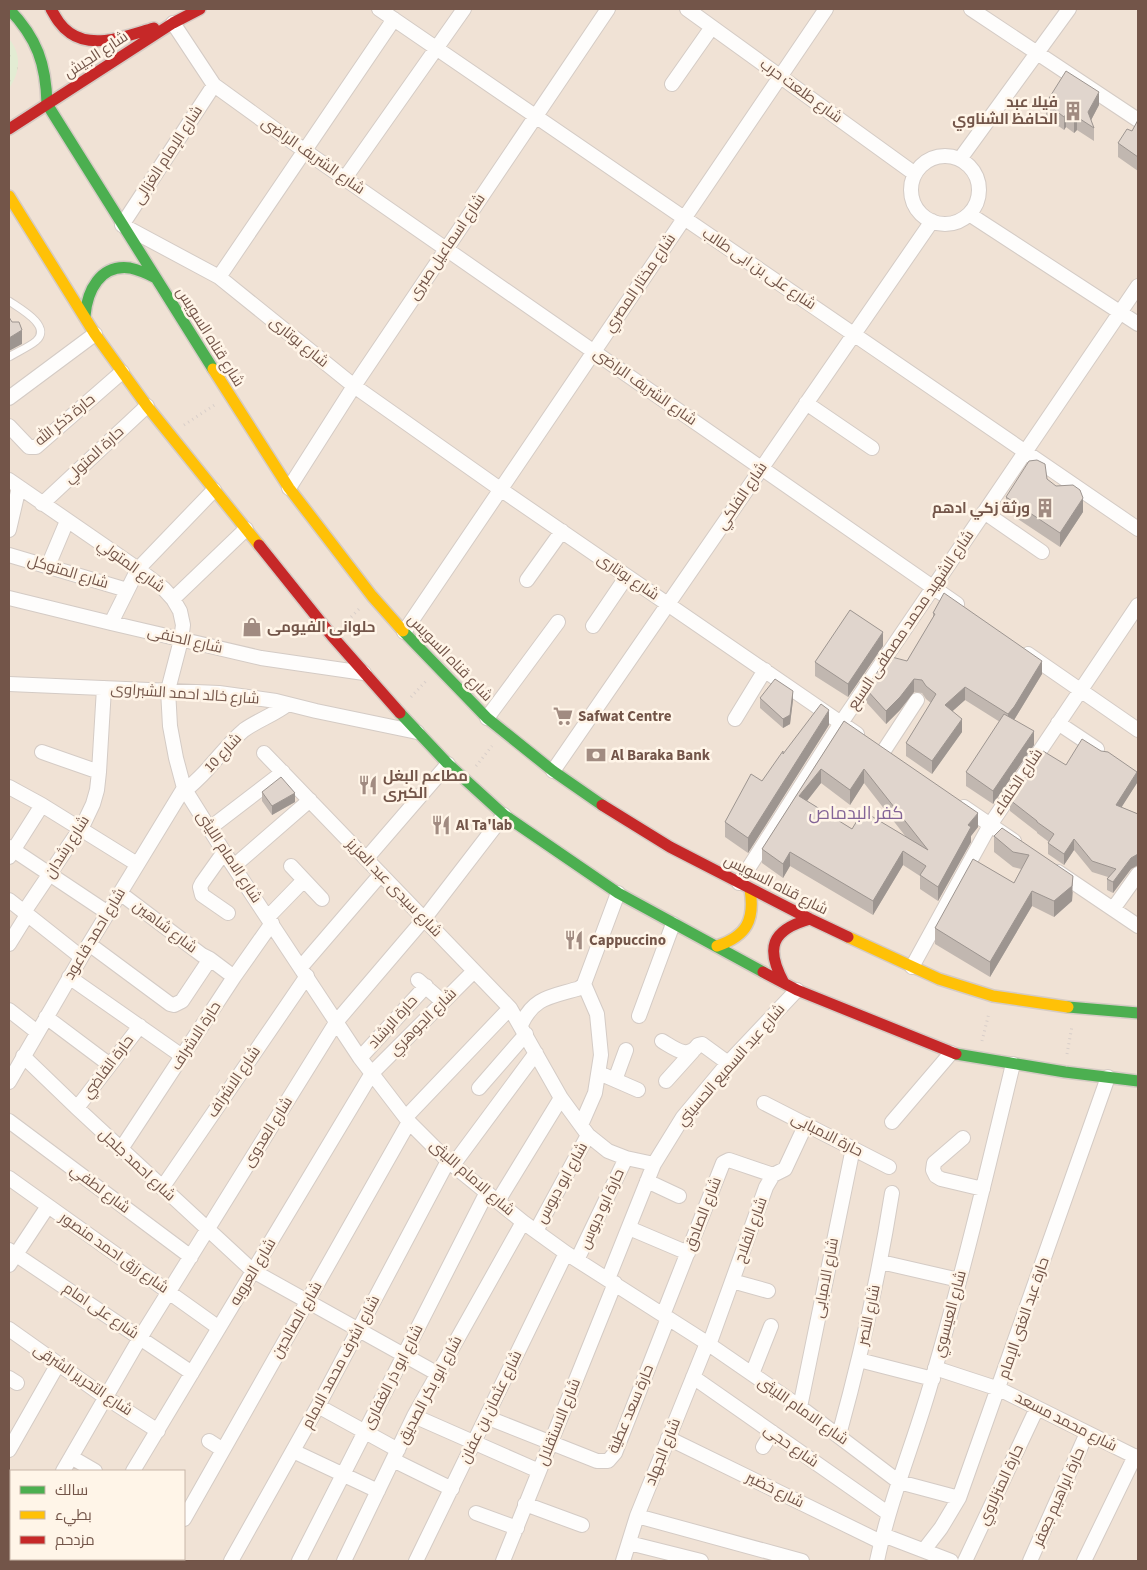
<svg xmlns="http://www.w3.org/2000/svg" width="1147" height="1570" viewBox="0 0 1147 1570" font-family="'Source Sans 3',Cairo,sans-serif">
  <defs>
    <pattern id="grass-tufts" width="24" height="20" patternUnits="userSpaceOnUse" patternTransform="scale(1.25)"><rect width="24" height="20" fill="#e3ecd3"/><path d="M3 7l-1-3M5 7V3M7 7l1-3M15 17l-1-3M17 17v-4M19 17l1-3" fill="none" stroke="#c6ccb7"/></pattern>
  </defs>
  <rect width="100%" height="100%" fill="#f6efe8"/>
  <path fill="#f0e2d5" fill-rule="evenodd" d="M9,9H1138V1561H9ZM11,1471H184V1559H11Z"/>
  <path fill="url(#grass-tufts)" d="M9,39C22,54 20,73 9,88Z"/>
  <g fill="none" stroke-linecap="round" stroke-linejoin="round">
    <defs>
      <path id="lane" d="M9,301C19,308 53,326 36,341C29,347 17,352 9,357"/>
      <path id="street" d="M379,9L1138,529
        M687,9L915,174
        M971,9L1138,120
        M173,23L214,85L305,151L957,604
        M672,84L712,27
        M214,85L122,225L219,277L354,386L500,489L857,734
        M911 190a34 34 0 1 1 68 0a34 34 0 1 1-68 0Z
        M960,159L1069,9
        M345,178L464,9
        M969,214L1138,324
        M219,277L394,19
        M9,398L95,334
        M806,403L872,448
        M9,426L29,447H36L122,372
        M9,480L138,569L163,588L173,599L180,611L183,625L181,640L168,690L170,726L176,758L184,788L224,852L360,1058L409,1122L448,1161L523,1222L566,1253L707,1343L800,1407L899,1482L959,1498
        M289,488L354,386L608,9
        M42,504L147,406
        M984,512L1042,552
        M9,530L19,487
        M9,555L127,590
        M48,566L67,521
        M527,580L562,531
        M9,598L111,623L261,658L364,673
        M173,599L246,529
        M111,623L138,569L214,490
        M593,626L627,576
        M404,632L826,9
        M1028,654L1138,730
        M9,684L219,693L276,701L316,711L417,732
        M487,718L558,622
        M735,719L765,670
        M1058,723L1097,749
        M42,752L99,772
        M883,752L917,700
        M264,753L510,1008L561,1098L588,1135L608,1151L626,1158L654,1164
        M553,771L932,221
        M9,787L42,805L137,864
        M186,790C195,782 204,774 211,765C222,753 231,741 244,730C258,720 274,715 288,704
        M964,807L1014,841
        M210,828L283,772
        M9,847L108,913
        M224,852L202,883L200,887L202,895L228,913
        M9,857L42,805
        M366,859L448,764
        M234,866L310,800
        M291,866L322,899
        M1058,872L1138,926
        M739,883L841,723L1138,286
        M120,893L202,955L210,959
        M9,900L81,957
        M1113,909L1138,874
        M24,912L84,823L93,804L97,790L99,772L104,688
        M268,917L304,880
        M9,944L27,915
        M89,944L170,1004L174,1005L182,1001L210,959L234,977
        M301,967L381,874
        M912,967L990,825L1138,605
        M69,977L182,1056
        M418,980L443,1002
        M9,1010L37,1032
        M639,1016L673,924
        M46,1017L110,1065
        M521,1025C534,996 552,997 580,988L584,984L618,893
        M662,1041C674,1048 688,1060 698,1045L702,1044L728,1063
        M23,1056L77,1108L253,1271L438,1374
        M360,1058L426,986
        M599,1073L638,1090
        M615,1080L626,1050
        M666,1081L693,1051
        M9,1082L89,944L184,788
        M479,1088L526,1034
        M764,1103L889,1167
        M77,1108L140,1026
        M406,1117L510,1008
        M9,1121L191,1257
        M892,1122L951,1053
        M581,1125L595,1093L601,1055L597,1014L584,984
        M963,1138L934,1163L933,1170L936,1176L941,1179L983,1189
        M121,1149L234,977L272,923
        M453,1165L536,1053
        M9,1178L219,1328
        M647,1181L679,1196
        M162,1188L307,976
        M498,1201L561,1098
        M629,1228L688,1253
        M536,1231L588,1135
        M9,1250L192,1373
        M577,1260L626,1158
        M881,1262L959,1280
        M9,1265L48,1206
        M608,1279L654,1164L683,1117L728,1063L797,990
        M732,1281L768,1291
        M663,1315L723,1163L729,1160L773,1175
        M9,1329L105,1397L158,1431
        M709,1345L766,1187L773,1175L785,1169L806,1124
        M859,1360L933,1379
        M935,1368L999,1389L1138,1458
        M752,1374L771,1326
        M693,1377L889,1514
        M9,1378L17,1383
        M318,1406L398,1450
        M800,1407L853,1148
        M414,1416L539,1471
        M486,1417L597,1461H608L615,1453L668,1318
        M839,1435C861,1355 879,1275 892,1193
        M668,1438L881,1542
        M209,1441L223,1450
        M763,1447L772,1432
        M9,1450L58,1364
        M293,1451L378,1491
        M71,1457L95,1471
        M393,1460L452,1489
        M63,1471L140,1338L337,1021L424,919L504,815
        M133,1471L372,1073L474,971
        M525,1504L582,1525
        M476,1513L517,1528
        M637,1516L802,1561
        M184,1519L409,1122
        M883,1535L951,1561
        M629,1543L701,1561
        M924,1550L941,1528L959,1498L1108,1077
        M10,1561L12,1559
        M77,1561L78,1559
        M159,1561L161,1559
        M231,1561L318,1406L448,1161
        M299,1561L487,1192
        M344,1561L414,1416L523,1222
        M416,1561L566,1253
        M503,1561L615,1283
        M623,1561L637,1516L707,1343
        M877,1561C890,1498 916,1438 933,1376C963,1273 988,1168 1013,1064
        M965,1561L1037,1408
        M1030,1561L1087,1433
        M1084,1561L1135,1456"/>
      <path id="fast" d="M9,9C37,38 46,64 47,104L213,369
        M85,316C87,291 100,264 130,268C139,270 148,274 156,278
        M403,631L487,718L553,771L602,805
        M400,713L448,764L504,815L618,893L763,972
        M1068,1007L1138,1013
        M956,1054L1065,1072L1138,1081"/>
      <path id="slow" d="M9,196L95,334L147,406L259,545
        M213,369L289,488L372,596L403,631
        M848,937L939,979L993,996L1068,1007
        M717,946C747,936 755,920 750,889"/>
      <path id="jam" d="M51,9C56,18 61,27 70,33C94,50 129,35 154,28
        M9,129L173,23L200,9
        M259,545L332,636L400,713
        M602,805L670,847L810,919L848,937
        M763,972L797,990L956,1054
        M784,983C765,948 771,930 810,919"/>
    </defs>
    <use href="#lane" stroke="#d4cbc5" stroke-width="9"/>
    <use href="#street" stroke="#d4cbc5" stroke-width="16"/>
    <use href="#fast" stroke="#d5cbc4" stroke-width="14"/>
    <use href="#slow" stroke="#d5cbc4" stroke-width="14"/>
    <use href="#jam" stroke="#d5cbc4" stroke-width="14"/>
    <path stroke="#d8cec9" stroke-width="3" stroke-dasharray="1 4" stroke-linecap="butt" d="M184,425L216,404
      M344,624L361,607
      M411,697L427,680
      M476,766L492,746
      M982,1041L989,1013
      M1067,1054L1072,1026"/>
    <use href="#lane" stroke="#fefdfc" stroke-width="7"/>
    <use href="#street" stroke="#fefdfc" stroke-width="14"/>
    <use href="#fast" stroke="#4caf50" stroke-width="11"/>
    <use href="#slow" stroke="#ffc107" stroke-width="11"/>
    <use href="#jam" stroke="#c62828" stroke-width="11"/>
  </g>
  <path fill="#c1b7b0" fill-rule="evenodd" d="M1046,103L1099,105L1091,120L1094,128V141L1077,130L1074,133L1066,127L1064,130L1046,117Z
    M1138,120V171L1118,157V143L1132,131Z
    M1047,479L1083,512L1060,547L1006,511V497Z
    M933,613L1042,674L1014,720L1034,745L993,804L966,786V772L1000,722L965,700L952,711L962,732L932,774L906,756V743L931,703L926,699L922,693L914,692L900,710L886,724L866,702V689L907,661L933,618Z
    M883,646L848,697L815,676V662Z
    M760,698L793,700L790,724L783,728L760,708Z
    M844,721L978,827L971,836V842L938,901L920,889V876L903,865L873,915L790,866L783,878L762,863V849ZM821,783L850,805L864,783L906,837L852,829L807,801Z
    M829,725L748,853L725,837V822L762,781L783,753Z
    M1066,765L1137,783L1121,807L1138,814V865L1131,869L1113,893L1107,890V879L1108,877L1092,872L1074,850L1064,865L1048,854V843L1049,842L1037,833V832L1010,811V800Z
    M262,792L295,802L272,815L262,801Z
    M1002,828L1073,892L1072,901L1054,917L1032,906L990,977L935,944V928L1014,883L1021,869L1013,867L994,852V836Z
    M9,1486L11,1487V1525H9Z
    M9,1532H11V1545H9Z"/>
  <path fill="#9d9590" d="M1099,92V105L1089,124L1088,112Z
    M1066,114V127L1064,130V117Z
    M1077,117V130L1074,133V120Z
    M22,330V344L9,351V338Z
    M1083,498V512L1060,547V533Z
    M883,632V646L848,697V684Z
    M1042,661V674L1014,720L1008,727V714Z
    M914,679V692L900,710L886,724V711Z
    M965,687V700L945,718V705Z
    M793,691V700L790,724L783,728V719Z
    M829,710V725L748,853V838Z
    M962,719V732L932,774V761Z
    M1034,731V745L993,804V791Z
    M821,769V783L799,811V796Z
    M864,769V783L850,805V790Z
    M1137,772V783L1116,816V805Z
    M295,793V802L272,815V806Z
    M978,813V827L971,836V842L938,901V887L968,825Z
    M1074,839V850L1064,865V854Z
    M903,851V865L873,915V901Z
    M790,852V866L783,878V864Z
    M1138,854V865L1131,869L1113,893V882L1131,858Z
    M1073,876L1072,901L1054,917V901Z
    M1032,891V906L990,977V962Z"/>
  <path fill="#e0d5cd" stroke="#9d9590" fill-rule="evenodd" d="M1066,71L1099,92L1088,112L1094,128L1077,117L1074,120L1066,114L1064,117L1046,103Z
    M1138,120V157L1118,143L1127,129L1132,131Z
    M9,317L12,322H19L22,330L9,338Z
    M1037,460L1045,464L1047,479L1056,486L1073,485L1080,490L1083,498L1060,533L1006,497L1029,461Z
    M944,593L1042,661L1014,707L1008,714L965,687L945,705L962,719L932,761L906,743L936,694L926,686L922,680L914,679L900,697L886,711L866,689L888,656L907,661L935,614L933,613Z
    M850,610L883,632L848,684L815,662Z
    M775,679L793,691L790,715L783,719L760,698Z
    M821,704L829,710L748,838L725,822L751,774L762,781L783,751V754Z
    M1004,714L1034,731L993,791L966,772Z
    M844,721L978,813L968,825L971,827L938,887L920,875L926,866L903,851L873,901L790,852L783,864L762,849ZM821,769L850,790L864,769L928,850L863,811L852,829L799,796Z
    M1082,739L1101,751L1108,752L1137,772L1116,805L1138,814V854L1131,858L1113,882L1107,879L1116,869L1092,861L1074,839L1064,854L1048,843L1054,834L1037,822V821L1010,800L1043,751L1066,765Z
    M281,777L295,793L272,806L262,792Z
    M1002,828L1073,876L1072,886L1054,901L1032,891L990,962L935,928L973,859L1014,883L1029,855L1013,852L994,836Z
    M9,1486L11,1487V1514H9Z"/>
  <defs>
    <symbol id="building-bare" viewBox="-9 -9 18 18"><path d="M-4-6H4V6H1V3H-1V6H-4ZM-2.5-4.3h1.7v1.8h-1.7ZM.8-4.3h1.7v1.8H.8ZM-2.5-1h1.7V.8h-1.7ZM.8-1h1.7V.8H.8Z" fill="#a18b81" stroke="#fff5e8" stroke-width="2.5" paint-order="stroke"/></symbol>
    <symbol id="shop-bare" viewBox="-9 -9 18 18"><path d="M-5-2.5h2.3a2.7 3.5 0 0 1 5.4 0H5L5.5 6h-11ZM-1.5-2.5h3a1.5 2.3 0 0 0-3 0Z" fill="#a18b81" stroke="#fff5e8" stroke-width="2.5" paint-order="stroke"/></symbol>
    <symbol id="supermarket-bare" viewBox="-9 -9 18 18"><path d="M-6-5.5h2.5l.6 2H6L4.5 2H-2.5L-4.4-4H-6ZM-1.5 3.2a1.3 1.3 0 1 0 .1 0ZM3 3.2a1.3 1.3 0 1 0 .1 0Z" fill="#a18b81" stroke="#fff5e8" stroke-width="2.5" paint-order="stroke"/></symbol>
    <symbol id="bank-bare" viewBox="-9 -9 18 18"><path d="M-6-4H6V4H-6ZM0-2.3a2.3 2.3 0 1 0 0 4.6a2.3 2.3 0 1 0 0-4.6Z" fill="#a18b81" stroke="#fff5e8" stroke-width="2.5" paint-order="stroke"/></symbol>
    <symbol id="restaurant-bare" viewBox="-9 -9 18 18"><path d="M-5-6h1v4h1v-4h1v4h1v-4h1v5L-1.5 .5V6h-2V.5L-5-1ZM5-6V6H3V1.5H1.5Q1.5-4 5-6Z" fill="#a18b81" stroke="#fff5e8" stroke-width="2.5" paint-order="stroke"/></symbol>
  </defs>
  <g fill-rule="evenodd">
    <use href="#building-bare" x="1059" y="97" width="28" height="28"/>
    <use href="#building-bare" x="1031" y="494" width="28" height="28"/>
    <use href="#shop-bare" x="238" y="613" width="28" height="28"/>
    <use href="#supermarket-bare" x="549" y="702" width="28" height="28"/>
    <use href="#bank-bare" x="582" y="741" width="28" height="28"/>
    <use href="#restaurant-bare" x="354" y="771" width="28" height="28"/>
    <use href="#restaurant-bare" x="427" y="811" width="28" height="28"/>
    <use href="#restaurant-bare" x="560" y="926" width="28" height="28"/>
  </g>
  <g text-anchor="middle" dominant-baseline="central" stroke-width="5" stroke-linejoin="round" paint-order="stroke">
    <g font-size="15" fill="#735549" stroke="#fff5e8">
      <text transform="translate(96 55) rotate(-33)">شارع الجيش</text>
      <text transform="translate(801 91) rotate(36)">شارع طلعت حرب</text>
      <text transform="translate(168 155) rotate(-57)">شارع الإمام الغزالى</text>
      <text transform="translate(313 156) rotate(35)">شارع الشريف الراضى</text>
      <text transform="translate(447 247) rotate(-56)">شارع اسماعيل صبرى</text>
      <text transform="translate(759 269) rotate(34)">شارع على بن ابى طالب</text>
      <text transform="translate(640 283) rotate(-56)">شارع مختار المصري</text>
      <text transform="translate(210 337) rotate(58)">شارع قناه السويس</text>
      <text transform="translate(299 342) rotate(39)">شارع بوتارى</text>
      <text transform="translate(645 387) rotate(35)">شارع الشريف الراضى</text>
      <text transform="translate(65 420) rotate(-39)">حارة ذكر الله</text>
      <text transform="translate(94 455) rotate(-43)">حارة المتولي</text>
      <text transform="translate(742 496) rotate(-56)">شارع الفلكي</text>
      <text transform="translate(131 566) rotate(36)">شارع المتولي</text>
      <text transform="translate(68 572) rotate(17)">شارع المتوكل</text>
      <text transform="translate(628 577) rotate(34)">شارع بوتارى</text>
      <text transform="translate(911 620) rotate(-56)">شارع الشهيد محمد مصطفى السبع</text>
      <text transform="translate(185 640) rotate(13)">شارع الحنفى</text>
      <text transform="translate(450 658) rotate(46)">شارع قناه السويس</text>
      <text transform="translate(185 694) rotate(4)">شارع خالد احمد الشبراوى</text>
      <text transform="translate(223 753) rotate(-47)">شارع 10</text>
      <text transform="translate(1018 782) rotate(-56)">شارع الخلفاء</text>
      <text transform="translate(67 847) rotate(-58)">شارع رشدان</text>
      <text transform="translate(229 857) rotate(57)">شارع الامام الليثى</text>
      <text transform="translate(776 885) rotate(27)">شارع قناه السويس</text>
      <text transform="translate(394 888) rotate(46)">شارع سيدى عبد العزيز</text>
      <text transform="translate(165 927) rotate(37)">شارع شاهين</text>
      <text transform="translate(95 934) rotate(-59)">شارع احمد قاعود</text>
      <text transform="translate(393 1022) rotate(-48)">حارة الرشاد</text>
      <text transform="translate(423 1022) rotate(-45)">شارع الجوهري</text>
      <text transform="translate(196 1036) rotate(-57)">حارة الاشراف</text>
      <text transform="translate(731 1065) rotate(-49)">شارع عبد السميع الحسيني</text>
      <text transform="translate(108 1067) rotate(-53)">حارة القاضي</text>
      <text transform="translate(234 1082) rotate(-56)">شارع الاشراف</text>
      <text transform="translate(268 1132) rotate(-58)">شارع العدوى</text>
      <text transform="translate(827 1135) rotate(27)">حارة الامبابى</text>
      <text transform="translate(137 1165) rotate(43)">شارع احمد جلجل</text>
      <text transform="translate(472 1178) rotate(41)">شارع الامام الليثى</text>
      <text transform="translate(562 1183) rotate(-61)">شارع ابو دبوس</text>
      <text transform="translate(100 1189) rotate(37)">شارع لطفي</text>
      <text transform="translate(602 1209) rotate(-65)">حارة ابو دبوس</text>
      <text transform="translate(703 1214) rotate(-69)">شارع الصادق</text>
      <text transform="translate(751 1230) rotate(-70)">شارع الفلاح</text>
      <text transform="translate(114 1253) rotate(35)">شارع رزق احمد منصور</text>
      <text transform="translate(253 1272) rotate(-59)">شارع العروبه</text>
      <text transform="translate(826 1278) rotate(-79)">شارع الامبابى</text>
      <text transform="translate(101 1311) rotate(34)">شارع على امام</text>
      <text transform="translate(950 1314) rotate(-75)">شارع العيسوي</text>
      <text transform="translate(869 1315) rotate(-78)">شارع النصر</text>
      <text transform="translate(1024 1318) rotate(-71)">حارة عبد الغنى الإمام</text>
      <text transform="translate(297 1320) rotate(-60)">شارع الصالحين</text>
      <text transform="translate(341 1362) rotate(-62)">شارع اشرف محمد الامام</text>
      <text transform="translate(393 1377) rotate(-63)">شارع ابو ذر الغفارى</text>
      <text transform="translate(83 1380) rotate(34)">شارع التحرير الشرقى</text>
      <text transform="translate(430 1390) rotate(-62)">شارع ابو بكر الصديق</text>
      <text transform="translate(491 1407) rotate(-64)">شارع عثمان بن عفان</text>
      <text transform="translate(631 1409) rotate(-67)">حارة سعد عطية</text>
      <text transform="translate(803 1411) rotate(35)">شارع الامام الليثى</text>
      <text transform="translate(559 1422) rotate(-68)">شارع الاستقلال</text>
      <text transform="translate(1066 1422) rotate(27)">شارع محمد مسعد</text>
      <text transform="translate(791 1446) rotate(35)">شارع حجى</text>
      <text transform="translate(663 1452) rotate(-68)">شارع الجهاد</text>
      <text transform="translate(1001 1485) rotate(-65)">حارة المنزلاوي</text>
      <text transform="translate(775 1490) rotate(26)">شارع خضير</text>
      <text transform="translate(1059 1497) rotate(-66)">حارة ابراهيم جعفر</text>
    </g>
    <g font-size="15" font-weight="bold" fill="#735549" stroke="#fff5e8" text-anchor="start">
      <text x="1058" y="102" text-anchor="end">فيلا عبد<tspan x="1058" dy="17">الحافظ الشناوي</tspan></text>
      <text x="1030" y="508" text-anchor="end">ورثة زكي ادهم</text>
      <text x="267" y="627">حلوانى الفيومى</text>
      <text x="578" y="716">Safwat Centre</text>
      <text x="611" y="755">Al Baraka Bank</text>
      <text x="383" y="776">مطاعم البغل<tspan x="383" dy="17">الكبرى</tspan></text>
      <text x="456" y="825">Al Ta'lab</text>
      <text x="589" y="940">Cappuccino</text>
    </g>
    <g font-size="18" fill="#836497" stroke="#fff5e8">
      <text x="856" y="813">كفر البدماص</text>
    </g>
  </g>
  <rect width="1147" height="1570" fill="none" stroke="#735549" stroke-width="20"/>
  <rect x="10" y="1470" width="175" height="90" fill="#fff5e8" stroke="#c7b5a8"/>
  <rect x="20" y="1486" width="25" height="8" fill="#4caf50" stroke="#c7b5a8"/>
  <text x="55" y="1495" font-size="15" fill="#735549">سالك</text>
  <rect x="20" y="1511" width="25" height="8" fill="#ffc107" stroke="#c7b5a8"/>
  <text x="55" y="1520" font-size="15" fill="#735549">بطيء</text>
  <rect x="20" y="1536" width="25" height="8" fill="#c62828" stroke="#c7b5a8"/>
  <text x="55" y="1545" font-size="15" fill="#735549">مزدحم</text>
</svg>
